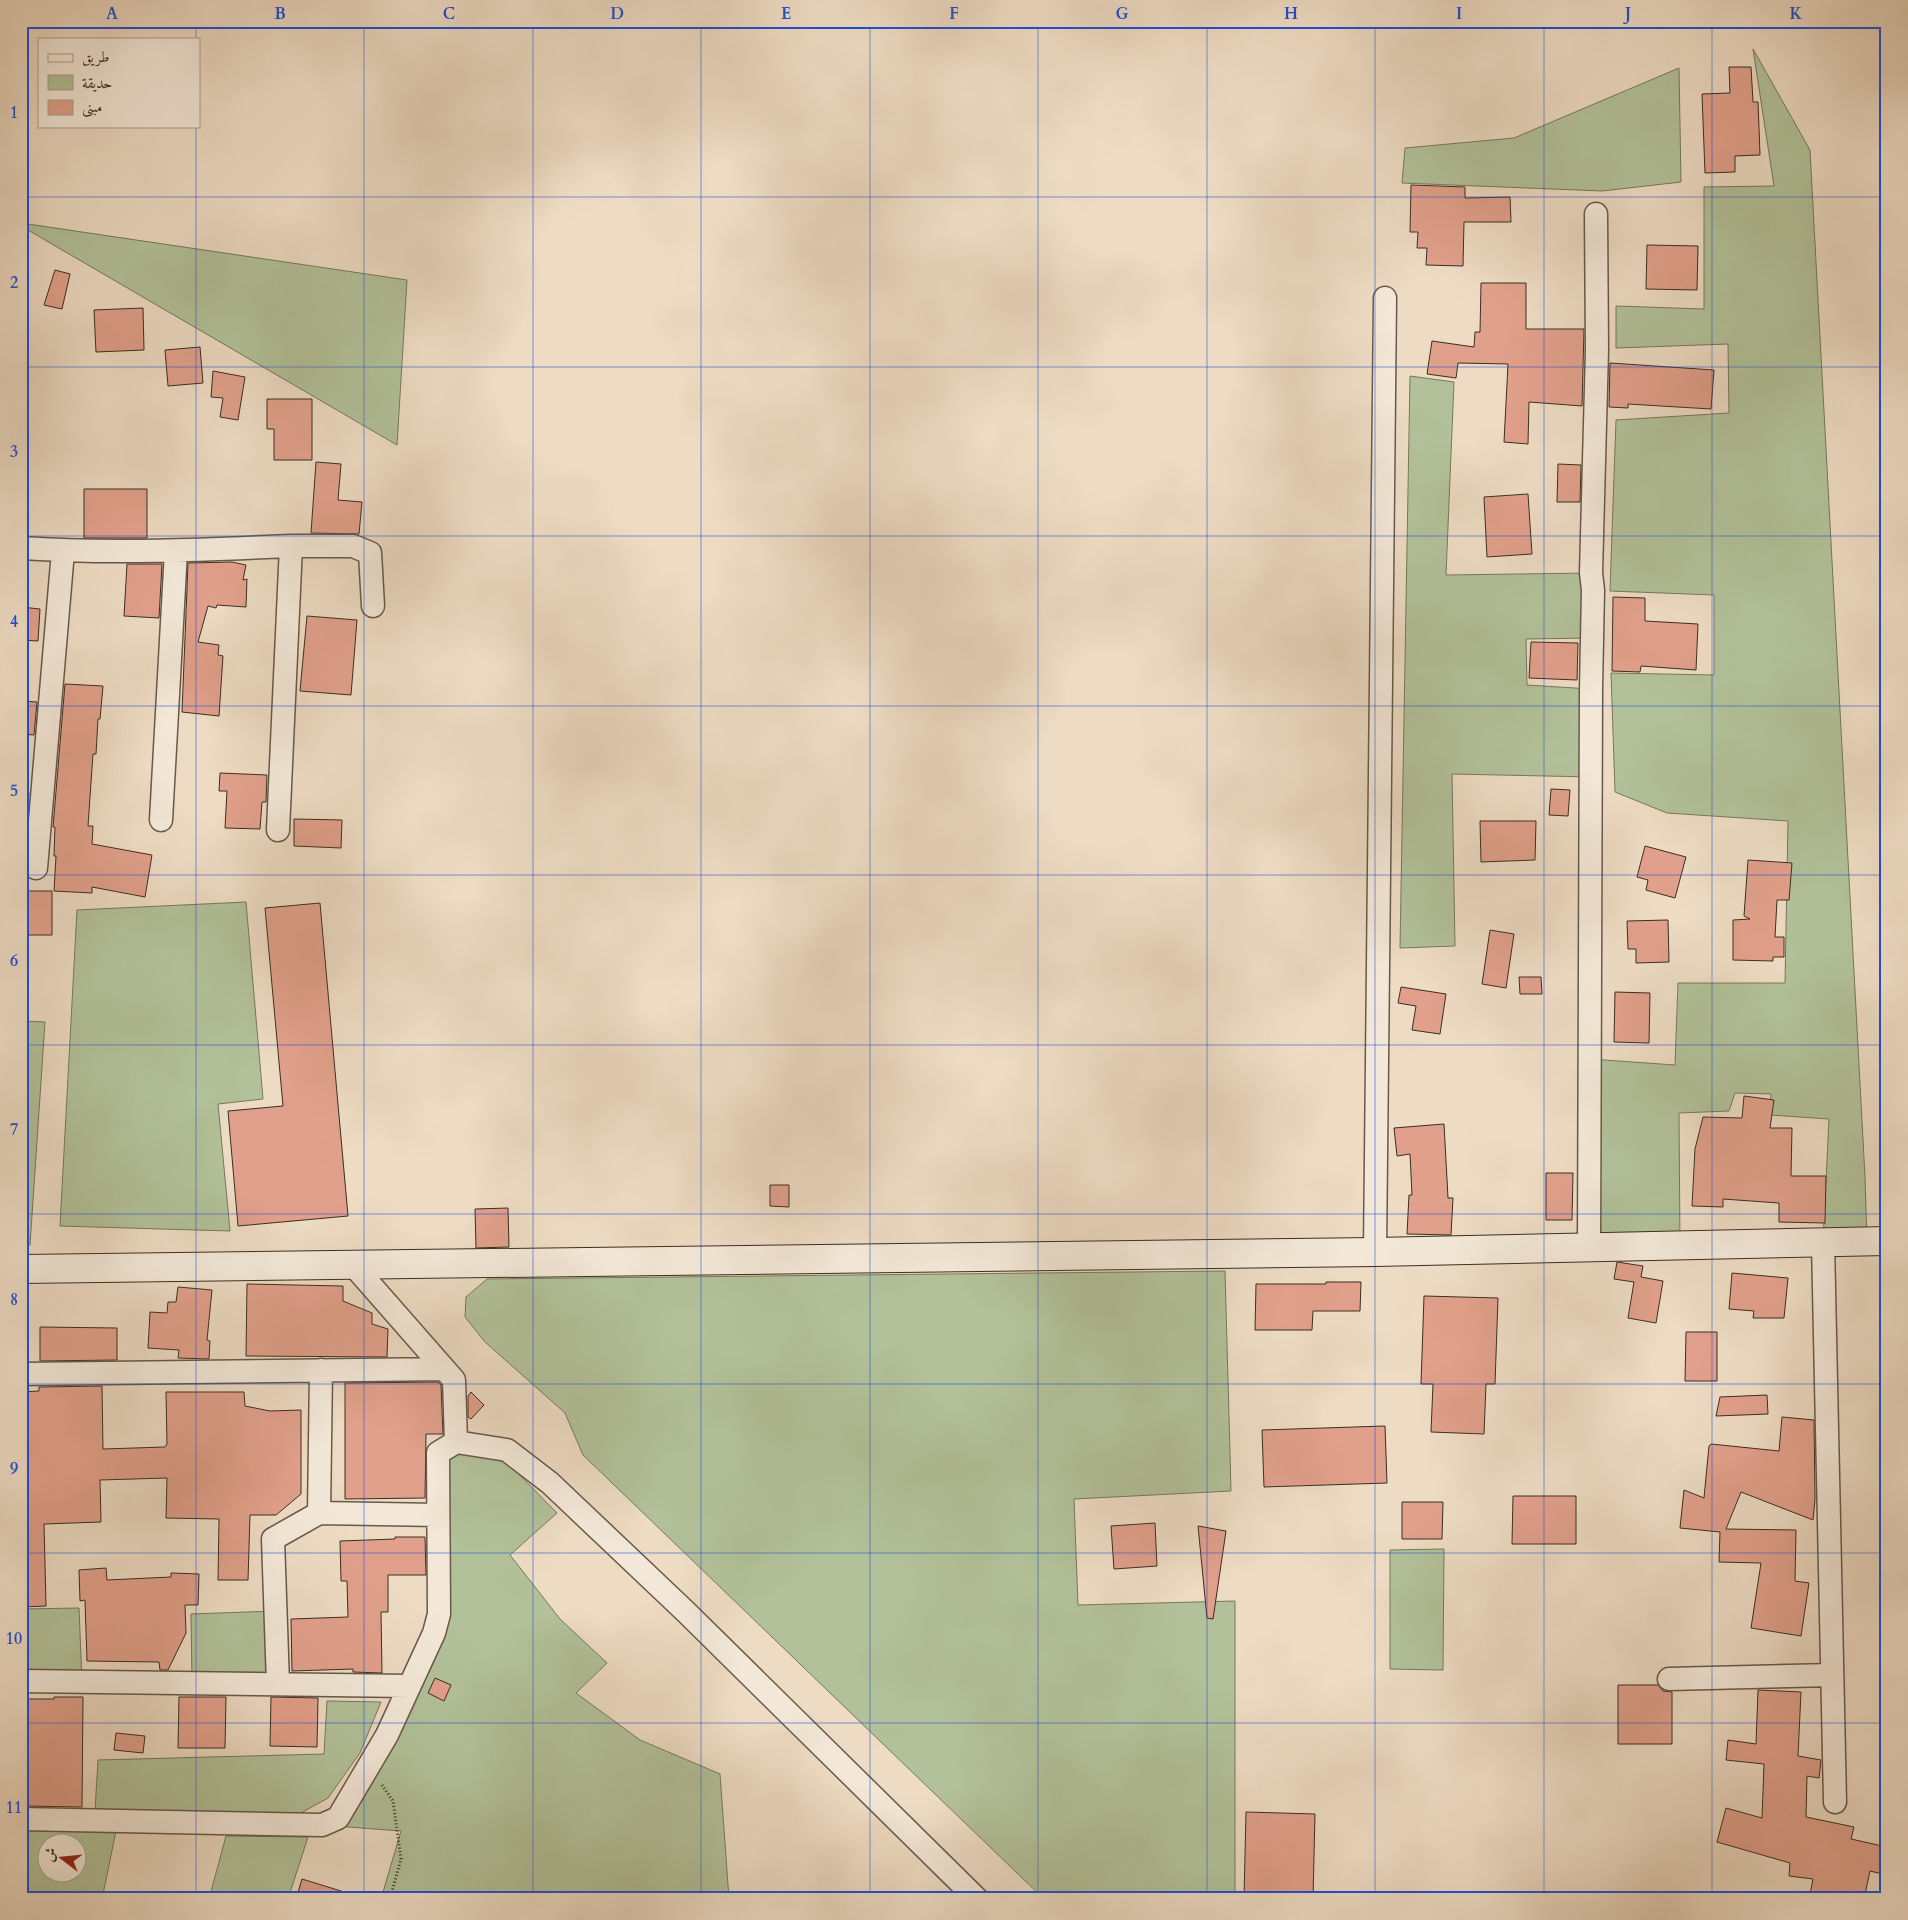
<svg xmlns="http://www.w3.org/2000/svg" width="1908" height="1920" viewBox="0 0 1908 1920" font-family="Cardo,Amiri,serif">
  <rect width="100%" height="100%" fill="#eddbc3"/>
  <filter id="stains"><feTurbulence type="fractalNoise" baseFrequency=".004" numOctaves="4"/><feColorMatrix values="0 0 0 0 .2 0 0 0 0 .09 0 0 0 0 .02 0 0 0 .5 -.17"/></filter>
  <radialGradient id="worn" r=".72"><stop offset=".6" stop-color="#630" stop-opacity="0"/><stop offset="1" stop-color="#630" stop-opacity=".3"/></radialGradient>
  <path fill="#b2c199" stroke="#76785d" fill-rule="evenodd" d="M1753,49L1810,150L1865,1177L1867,1242H1823L1829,1119L1770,1115L1771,1094L1735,1093L1729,1111L1679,1113L1680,1246L1589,1249L1590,1059L1675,1065L1678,983H1785L1788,821L1667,813L1615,792L1611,673L1714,675V595L1610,591L1616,420L1729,413L1728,344L1616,348V306L1704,309V187L1774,186Z
    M1679,68L1681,182L1602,191L1402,183L1405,148L1514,138Z
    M21,223L407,280L397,445L21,226Z
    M1410,376L1454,382L1446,575L1591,573L1592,638L1526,639L1527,685L1591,689L1592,777L1452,774L1455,946L1400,948Z
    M246,902L263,1099L218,1104L230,1231L60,1226L77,910Z
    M21,1021L45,1022L30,1245H21Z
    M1225,1271L1231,1491L1074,1499L1078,1605L1235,1601V1899H1044L583,1455L565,1413L485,1342L465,1317L466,1297L487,1279Z
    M472,1453L504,1459L557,1513L510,1555L560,1619L607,1663L576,1693L640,1740L720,1774L729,1899H381L401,1831L322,1825L434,1633L448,1456Z
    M1444,1549L1443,1670L1390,1669V1550Z
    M79,1608L82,1682L21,1681V1609Z
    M276,1611L278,1684L192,1683L191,1614Z
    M327,1701L381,1702L360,1753L328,1798L301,1813L95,1811L98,1760L324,1754Z
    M21,1829L116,1831L102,1899H21ZM48,1842H78V1872H48Z
    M226,1836L308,1837L288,1899H209Z"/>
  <path fill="#e1a08b" stroke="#3b2e21" d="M1729,67H1751L1753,102H1758L1760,155L1735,156V172L1705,173L1702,94L1730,93Z
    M1411,185L1465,187V198L1510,197L1511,222H1464L1463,266L1426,265L1427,248H1417L1418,232H1410Z
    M1647,245L1698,246L1697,290L1646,289Z
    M55,270L70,274L62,309L44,305Z
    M1481,283H1526V329H1584L1582,406L1529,402L1528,444L1504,442L1508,364L1458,363L1456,378L1427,374L1432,341L1474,347L1475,332H1480Z
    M143,308L144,350L96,352L94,310Z
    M200,347L203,383L168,386L165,350Z
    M1610,363L1714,370L1711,409L1628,404V408L1609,407Z
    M213,371L245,377L238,420L220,417L223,398L211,397Z
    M267,399H312V460H274V429H267Z
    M316,462L341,464L338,500L362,502L359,534L311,533Z
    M1558,464L1581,465L1580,502H1557Z
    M84,489H147V538H84Z
    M1528,494L1532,554L1487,557L1484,497Z
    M232,562L246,565L243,580L247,579L246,607L217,605L216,608L208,606L198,642L219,645L218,655L223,656L219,716L182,712L188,563Z
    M127,564H162L159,618L124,616Z
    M1613,597L1645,598V621L1698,624L1696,670L1641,666L1640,672L1612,671Z
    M21,607L40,609L38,641L21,640Z
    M307,616L357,620L351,695L300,691Z
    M1531,642L1578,643L1577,680L1529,678Z
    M65,684L103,686L100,719H98L96,754H93L88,826H93L92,844L152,855L145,897L92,887V893L54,891L56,856H54L55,827H53Z
    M21,701L37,702L34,735L21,734Z
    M220,773L267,775L266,802H262L260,829L225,828L227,791H219Z
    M1551,789L1570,790L1568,816L1549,815Z
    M21,792L29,793L26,825H21Z
    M294,819L342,820L341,848L294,846Z
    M1480,821H1536L1535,860L1481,862Z
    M1645,846L1686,857L1675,898L1646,890L1648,880L1637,877Z
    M1748,860L1792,863L1789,900H1777L1775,937H1784V957H1773V961L1733,960V920L1750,919L1744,916Z
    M21,891H52V935H21Z
    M320,903L348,1216L238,1226L228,1111L283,1106L265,908Z
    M1668,920L1669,962L1636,963V949H1628L1627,921Z
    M1490,930L1514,934L1506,988L1482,984Z
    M1519,977H1541L1542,994H1520Z
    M1401,987L1446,994L1440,1034L1412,1030L1416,1006L1398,1003Z
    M1615,992L1650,993L1649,1043L1614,1042Z
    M1744,1096L1774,1100L1770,1128H1792L1791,1176H1826L1825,1223L1779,1222V1203L1723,1199V1207L1692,1206L1695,1149L1703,1117L1742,1118Z
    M1444,1124L1448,1198H1453L1451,1235L1407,1234L1409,1195H1412L1410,1154L1397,1156L1394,1128Z
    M1546,1173H1573L1572,1220H1546Z
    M770,1185H789V1207L770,1206Z
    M508,1208L509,1247L476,1248L475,1209Z
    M1617,1262L1643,1266L1641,1277L1663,1281L1656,1323L1628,1318L1634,1282L1614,1279Z
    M1732,1273L1788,1278L1784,1318H1753L1754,1311L1729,1309Z
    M1326,1282H1361L1360,1311H1313L1312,1330H1255L1256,1284H1326Z
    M247,1284L343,1286V1301L372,1313V1324L388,1329L387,1357L246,1356Z
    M178,1287L212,1290L207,1340L210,1341L209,1359L178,1358L179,1350L148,1348L150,1312L167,1313L168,1302H176Z
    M1424,1296L1498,1298L1495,1384H1486L1484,1434L1431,1432L1433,1384H1421Z
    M40,1327L117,1328V1360L40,1361Z
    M1686,1332H1717V1381H1685Z
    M438,1382L441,1385L443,1434H426L425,1498L345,1499V1383Z
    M102,1386L103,1449L165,1447L167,1444L166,1392H244L245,1406L270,1411L301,1410V1494L276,1515H250L248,1580H218L219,1519L166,1518L167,1478L100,1480L101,1522L44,1524L46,1606L21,1607V1476H24L21,1392L39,1391V1387Z
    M471,1392L484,1405L471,1419L468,1417V1396Z
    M1767,1395L1768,1414L1716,1416L1720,1397Z
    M1782,1417L1814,1420L1815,1499L1813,1520L1741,1492L1726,1529L1796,1530L1795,1581L1809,1583L1801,1636L1751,1628L1761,1563L1719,1562L1720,1532L1680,1528L1684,1490L1704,1498L1709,1446L1711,1444L1779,1451Z
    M1385,1426L1387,1483L1264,1487L1262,1430Z
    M1513,1496H1576V1544H1512Z
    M1402,1502H1443L1442,1539H1402Z
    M1155,1523L1157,1566L1114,1569L1111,1526Z
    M1198,1526L1226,1531L1213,1619L1207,1618Z
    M395,1537H425L426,1575H388V1612H381L382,1673L353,1672V1669L292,1671L291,1619L348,1617L347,1581H341L340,1541L395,1539Z
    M106,1568L107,1580L171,1577V1573L199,1574L198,1605H185L186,1633L168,1670H160L159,1662L87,1661L85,1600L80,1601L79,1570Z
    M435,1678L451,1685L444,1701L428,1693Z
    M1618,1685H1658L1663,1691L1672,1692V1744H1618Z
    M1758,1690L1801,1692L1798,1756L1821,1760L1819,1778L1807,1776L1806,1817L1854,1827L1851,1839L1887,1847V1875L1870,1871L1864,1899H1809L1813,1879L1789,1876L1790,1863L1717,1842L1726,1808L1762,1818L1764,1764L1726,1760L1728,1740L1756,1744Z
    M54,1697H83L82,1807L21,1806V1699H54Z
    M179,1697H226L225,1748H178Z
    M271,1697L318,1698L317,1747L270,1746Z
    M116,1733L145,1736L143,1753L114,1750Z
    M1246,1812L1315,1814L1313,1899H1244Z
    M302,1879L354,1895L353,1899H296Z"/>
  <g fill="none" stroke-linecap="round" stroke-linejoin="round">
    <defs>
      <path id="street" d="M291,546H353L370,553L373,606
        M21,548C111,554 201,550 291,546L278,830
        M161,820L176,551
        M36,868L63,551
        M1823,1242L1835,1802
        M1589,1249L1591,689L1593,590L1591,573L1597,350L1596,214
        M1375,1252L1385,298
        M21,1374L444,1369
        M456,1442L507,1450L550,1483L686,1612L977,1899
        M319,1513L321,1370
        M1669,1679L1832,1675
        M21,1681L409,1686
        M278,1684L273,1539L319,1513L438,1515
        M21,1819L322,1825L338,1818L387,1735L434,1633L439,1614L438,1453L456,1442L454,1380L354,1266"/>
      <path id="secondary" d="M21,1269L1375,1252L1887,1241"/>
    </defs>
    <use href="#street" stroke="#68594a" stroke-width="25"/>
    <use href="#secondary" stroke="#3b2e21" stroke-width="30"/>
    <path stroke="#3b2e21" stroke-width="3" stroke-dasharray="1 2.5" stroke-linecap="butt" d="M382,1785L393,1801L401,1859L390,1899"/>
    <use href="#street" stroke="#f3e8d8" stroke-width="22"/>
    <use href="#secondary" stroke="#f3e8d8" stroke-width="28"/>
  </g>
  <path fill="none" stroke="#1d4ed8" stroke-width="1" stroke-opacity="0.55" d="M196,21V39M364,21V1899M533,21V1899M701,21V1899M870,21V1899M1038,21V1899M1207,21V1899M1375,21V1899M1544,21V1899M1712,21V1899M196,126V1899M21,197H1887M21,367H1887M21,536H1887M21,706H1887M21,875H1887M21,1045H1887M21,1214H1887M21,1384H1887M21,1553H1887M21,1723H1887"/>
  <rect width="1908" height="1920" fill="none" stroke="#eddbc3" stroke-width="55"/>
  <rect x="38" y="38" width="162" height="90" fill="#f3e8d8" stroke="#a99e8f"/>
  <rect x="48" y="54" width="25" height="8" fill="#f3e8d8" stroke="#a99e8f"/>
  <text x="82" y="62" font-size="15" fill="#3b2e21">طريق</text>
  <rect x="48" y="75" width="25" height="15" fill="#b2c199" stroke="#a99e8f"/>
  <text x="82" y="88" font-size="15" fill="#3b2e21">حديقة</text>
  <rect x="48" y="100" width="25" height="15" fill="#e1a08b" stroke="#a99e8f"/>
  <text x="82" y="112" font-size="15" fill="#3b2e21">مبنى</text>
  <g transform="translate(62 1858) rotate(286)"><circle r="24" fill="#f3e8d8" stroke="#a99e8f"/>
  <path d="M0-4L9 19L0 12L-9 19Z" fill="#8f2418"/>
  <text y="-8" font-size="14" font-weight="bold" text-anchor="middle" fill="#3b2e21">ش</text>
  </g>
  <rect x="28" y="28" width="1852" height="1864" fill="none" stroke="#1d4ed8" stroke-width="2"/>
  <g font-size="16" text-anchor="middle" font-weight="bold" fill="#1d4ed8">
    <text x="112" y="19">A</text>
    <text x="280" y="19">B</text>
    <text x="449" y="19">C</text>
    <text x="617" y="19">D</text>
    <text x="786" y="19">E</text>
    <text x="954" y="19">F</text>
    <text x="1122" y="19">G</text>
    <text x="1291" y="19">H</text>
    <text x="1459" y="19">I</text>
    <text x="1628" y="19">J</text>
    <text x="1796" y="19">K</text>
    <text x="14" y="118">1</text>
    <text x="14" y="288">2</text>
    <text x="14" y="457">3</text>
    <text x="14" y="627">4</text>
    <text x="14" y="796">5</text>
    <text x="14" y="966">6</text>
    <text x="14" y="1135">7</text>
    <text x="14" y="1305">8</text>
    <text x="14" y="1474">9</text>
    <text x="14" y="1644">10</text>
    <text x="14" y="1813">11</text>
  </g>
  <rect width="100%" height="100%" filter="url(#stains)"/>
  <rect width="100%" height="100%" fill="url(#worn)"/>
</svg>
